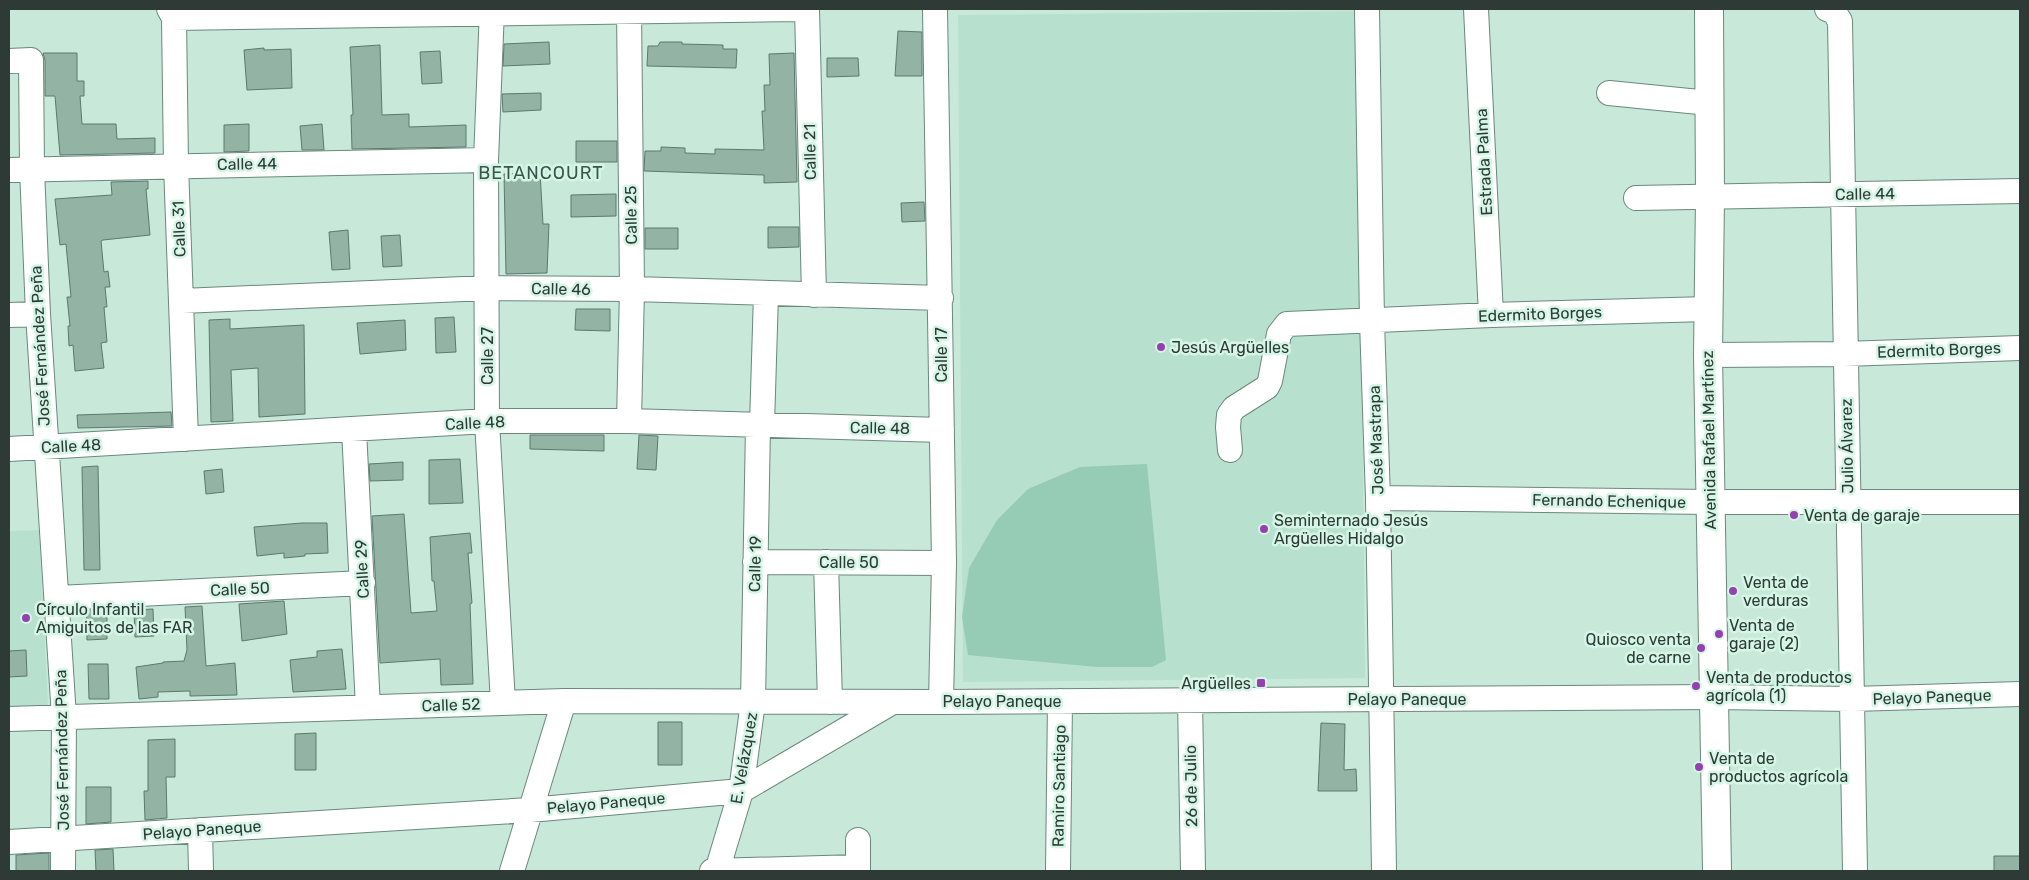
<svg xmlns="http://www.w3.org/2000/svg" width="2029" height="880" viewBox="0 0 2029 880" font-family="Rubik,sans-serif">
  <rect width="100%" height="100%" fill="#c8e8da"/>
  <path fill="#b7e0ce" d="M1359,11L1365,678L963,682L958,15Z
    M39,530L48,705L9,707V531Z"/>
  <path fill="#96cbb5" d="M1147,464L1166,660L1152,667H1097L968,655L962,617L969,568L997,520L1028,489L1080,467Z"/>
  <path fill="#93b3a5" stroke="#5c796d" d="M898,31L922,32V76H895Z
    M549,42L550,64L503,66L504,44Z
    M660,42H682V44L723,45V49H737L736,68L647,66L648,46H658Z
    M380,45L382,115L409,114V127L466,125V147L352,149L351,115H353L350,47Z
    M264,48V50L291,49L292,88L247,90L244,50Z
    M440,51L442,83L422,84L420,52Z
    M43,53H77V81H84V96H80L82,124H116L117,139L155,138V153L60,155L55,96H45V60Z
    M794,53L797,182L764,183V175L644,171L645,151H661V147L685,148V153L715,154V149L764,150L762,111H765L764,85H770L769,54Z
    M827,58H858L859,76L827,77Z
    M541,93V110L503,112L502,94Z
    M249,124V151L224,152V125Z
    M322,124L324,150H302L300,126Z
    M576,141H617V162H576Z
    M540,172L543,224H549L547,273L506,274L504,174Z
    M148,181V189H146L150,235L103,240L101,241L104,272L108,271L110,287H105L107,307H104L107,342L101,343L104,368L75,371L73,345L69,346L68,326H70L67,297H71L66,244L60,245L55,199L112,195L111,182Z
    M616,194V216L571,217V195Z
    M924,202L925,221L902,222L901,203Z
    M768,227H799V247L768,248Z
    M645,228H678V249H645Z
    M348,230L350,269L332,270L329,232Z
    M400,235L402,266L383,267L381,236Z
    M576,309H610V331L575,330Z
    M454,317L456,352L436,353L435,318Z
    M230,319V329L304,325L305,414L259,417L258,368L231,370L233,421L211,422L209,320Z
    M405,320L406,350L360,354L357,323Z
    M171,412L172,426L78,428L77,415Z
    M530,435H604V451L530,449Z
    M639,435L658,436L656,470L637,469Z
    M460,459L463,503L429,504V460Z
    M403,462V480L370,481L369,464Z
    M98,466L100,570H84L82,467Z
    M222,469L224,492L206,494L204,471Z
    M404,514L411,613L437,611L434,581H432L430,537L470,533L472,553H468L472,603L470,604L473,684L441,685L440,659L380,663L372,516Z
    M302,523H327L328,553L305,554V556L284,558V553L257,556L254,527Z
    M284,601L287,634L242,641L239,604Z
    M202,606L206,666L235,663L237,695L190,696V691L158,692V697L139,699L136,667L163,663V662L184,661L187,650L185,607Z
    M107,609V639L87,640L86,610Z
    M153,609L154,636L135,637L134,610Z
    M342,649L346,689L293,692L290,660L317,657V651Z
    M26,650L27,676L9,677V651Z
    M88,664H108L109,699H89Z
    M658,722H682V765H658Z
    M1321,723L1345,724L1344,770L1356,769L1357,791H1318Z
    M316,733V770H295V734Z
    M175,739V777H166L167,818L145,820L144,791H148V740Z
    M86,787H111V822L86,824Z
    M113,849L114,871H96L95,850Z
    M49,853V871H16V855Z
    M1994,856H2020V871H1994Z"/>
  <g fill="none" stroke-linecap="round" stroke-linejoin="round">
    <defs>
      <path id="minor" d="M169,9L174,18L176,165L186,439
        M492,9L486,160L487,421L503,703
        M807,9L814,295
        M935,9L944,563L941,702
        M1367,9L1372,322L1378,498L1384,871
        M1476,9L1491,315
        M1827,9L1834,12L1840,21L1855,871
        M174,18L798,9
        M9,61L31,60L32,169L38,314L64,717L63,871
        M1609,93L1709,103
        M9,170L486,160
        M1636,198L2020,191
        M182,301L487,288L632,289L941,298
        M9,315L38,314
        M1708,355L1844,354L2020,348
        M629,421L632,289L629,9
        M762,425L766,294
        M354,430L368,707
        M9,449L487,421H629L942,430
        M1230,450L1228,427L1229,415L1234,408L1267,387L1270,381L1279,334L1287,324L1491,315L1708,309
        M1378,498L1710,502H2020
        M755,562L944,563
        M826,562L830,702
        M58,598L363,583
        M1190,700L1193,871
        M9,719L564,701L941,702L1715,697L1853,699L2020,694
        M200,830L201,871
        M9,842L530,810L741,791L891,703
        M512,871L564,701
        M712,871L858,867
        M717,871L741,791L753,702L758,426
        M858,871V840
        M1058,871L1060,701"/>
      <path id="major" d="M1709,9L1710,198L1708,355L1717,871"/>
    </defs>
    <use href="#minor" stroke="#6a887c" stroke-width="26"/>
    <use href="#major" stroke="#6a887c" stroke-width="30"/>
    <use href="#minor" stroke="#fff" stroke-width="24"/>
    <use href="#major" stroke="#fff" stroke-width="28"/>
  </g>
  <g fill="#9440ae" stroke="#d5f6e7" stroke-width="2">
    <circle cx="1161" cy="347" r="5"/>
    <circle cx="1794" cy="515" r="5"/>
    <circle cx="1264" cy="529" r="5"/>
    <circle cx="1733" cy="591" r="5"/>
    <circle cx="26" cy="618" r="5"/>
    <circle cx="1719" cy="634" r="5"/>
    <circle cx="1701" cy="648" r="5"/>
    <rect x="1256" y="678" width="10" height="10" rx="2.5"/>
    <circle cx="1696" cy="686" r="5"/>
    <circle cx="1699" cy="767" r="5"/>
  </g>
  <g text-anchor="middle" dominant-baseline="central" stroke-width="5" stroke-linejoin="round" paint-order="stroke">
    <g font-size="16" fill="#2d3a35" stroke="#d5f6e7">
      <text transform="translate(810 152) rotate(-91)">Calle 21</text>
      <text transform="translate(1484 162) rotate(-93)">Estrada Palma</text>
      <text transform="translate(247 164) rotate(-1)">Calle 44</text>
      <text transform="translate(1865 194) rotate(-1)">Calle 44</text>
      <text transform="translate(631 215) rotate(-91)">Calle 25</text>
      <text transform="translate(179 229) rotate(-92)">Calle 31</text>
      <text transform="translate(561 289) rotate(1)">Calle 46</text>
      <text transform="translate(1540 314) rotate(-2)">Edermito Borges</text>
      <text transform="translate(40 346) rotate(-93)">José Fernández Peña</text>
      <text transform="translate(1939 350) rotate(-2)">Edermito Borges</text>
      <text transform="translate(941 355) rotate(-90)">Calle 17</text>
      <text transform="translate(487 356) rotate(-90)">Calle 27</text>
      <text transform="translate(475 423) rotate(-3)">Calle 48</text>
      <text transform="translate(880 428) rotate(1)">Calle 48</text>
      <text transform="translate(1376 440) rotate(-92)">José Mastrapa</text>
      <text transform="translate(1709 440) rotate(-91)">Avenida Rafael Martínez</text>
      <text transform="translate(71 446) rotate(-3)">Calle 48</text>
      <text transform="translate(1847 446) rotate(-91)">Julio Álvarez</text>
      <text transform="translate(1609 501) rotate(1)">Fernando Echenique</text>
      <text x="849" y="562">Calle 50</text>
      <text transform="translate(755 564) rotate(-89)">Calle 19</text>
      <text transform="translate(362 569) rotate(-93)">Calle 29</text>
      <text transform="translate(240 589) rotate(-3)">Calle 50</text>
      <text transform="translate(1932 697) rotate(-2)">Pelayo Paneque</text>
      <text x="1407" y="699">Pelayo Paneque</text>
      <text x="1002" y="701">Pelayo Paneque</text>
      <text transform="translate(451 705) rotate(-2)">Calle 52</text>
      <text transform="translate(62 750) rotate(-91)">José Fernández Peña</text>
      <text transform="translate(744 758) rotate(-80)">E. Velázquez</text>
      <text transform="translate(1059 786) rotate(-89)">Ramiro Santiago</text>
      <text transform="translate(1191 786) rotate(-91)">26 de Julio</text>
      <text transform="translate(606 803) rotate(-5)">Pelayo Paneque</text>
      <text transform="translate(202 830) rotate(-4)">Pelayo Paneque</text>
    </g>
    <g font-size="16" fill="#2d3a35" stroke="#d5f6e7" text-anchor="start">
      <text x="1171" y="347">Jesús Argüelles</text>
      <text x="1804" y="515">Venta de garaje</text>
      <text x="1274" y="520">Seminternado Jesús<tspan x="1274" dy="18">Argüelles Hidalgo</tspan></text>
      <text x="1743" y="582">Venta de<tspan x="1743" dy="18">verduras</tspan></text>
      <text x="36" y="609">Círculo Infantil<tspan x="36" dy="18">Amiguitos de las FAR</tspan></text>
      <text x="1729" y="625">Venta de<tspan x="1729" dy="18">garaje (2)</tspan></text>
      <text x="1691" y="639" text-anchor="end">Quiosco venta<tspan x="1691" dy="18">de carne</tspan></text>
      <text x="1706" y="677">Venta de productos<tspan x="1706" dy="18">agrícola (1)</tspan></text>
      <text x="1251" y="683" text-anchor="end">Argüelles</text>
      <text x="1709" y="758">Venta de<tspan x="1709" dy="18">productos agrícola</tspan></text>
    </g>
    <g font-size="18" letter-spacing="1" fill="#3a564a" stroke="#d5f6e7">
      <text x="541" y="173">BETANCOURT</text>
    </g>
  </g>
  <rect width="2029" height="880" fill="none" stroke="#2d3a35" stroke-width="20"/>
</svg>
